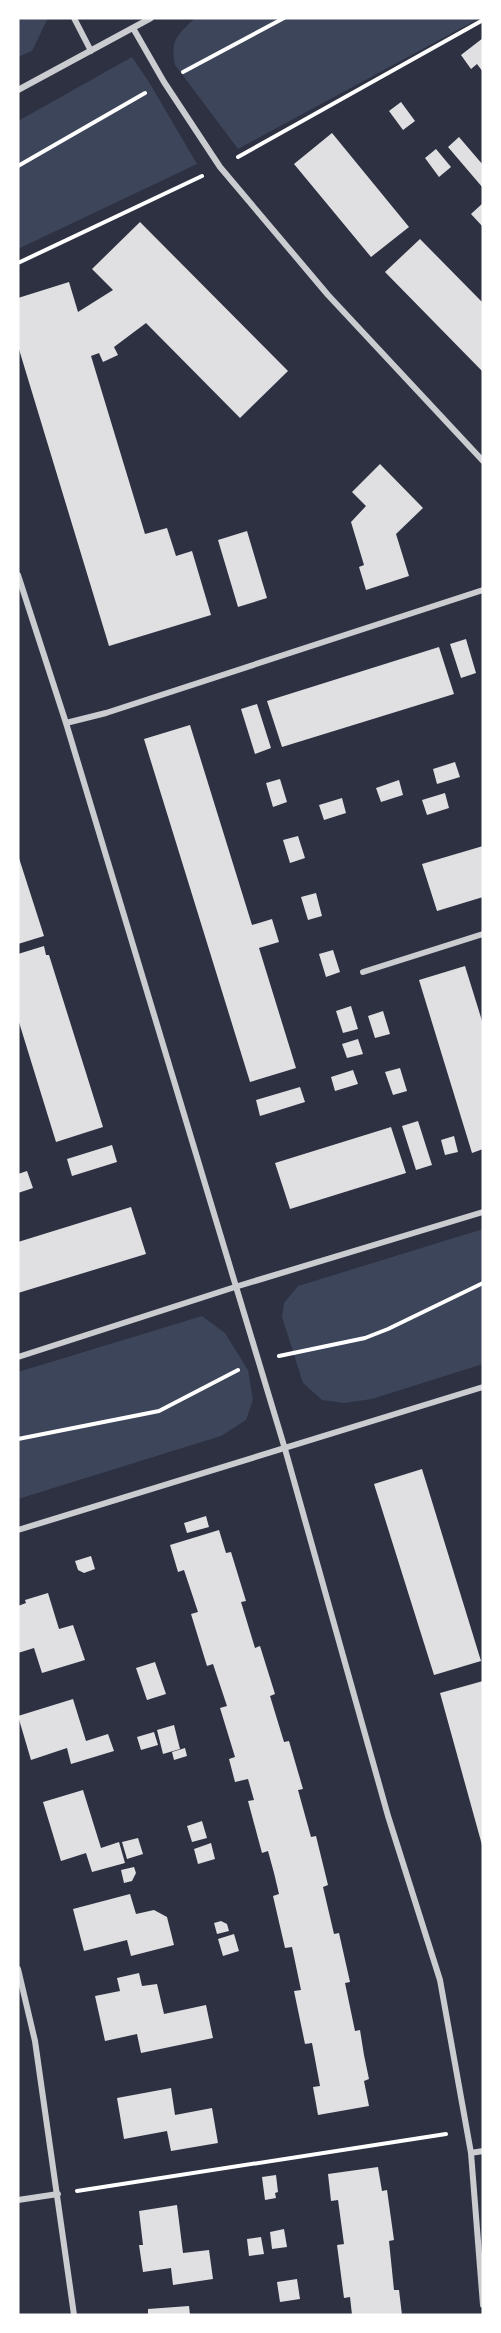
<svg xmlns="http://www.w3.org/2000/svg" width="501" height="2333" viewBox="0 0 501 2333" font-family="Helvetica,sans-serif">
  <rect width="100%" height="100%" fill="#2d3142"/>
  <path fill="#3c4559" d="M18,18H48L32,51L18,57Z
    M195,18H480L238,149L175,65C170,40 177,35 195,18Z
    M132,57L149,82L197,164L18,249V121Z
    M483,1229V1364L372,1399L344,1403L322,1400L303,1383L282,1317L284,1303L298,1286Z
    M202,1316L225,1333L248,1370L253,1400L246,1420L221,1436L18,1499V1372Z"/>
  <path fill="#e0e0e3" d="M483,38V72L477,64L471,69L461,55Z
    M401,102L415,121L403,130L389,111Z
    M332,133L409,227L371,257L294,164Z
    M459,137L483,165V188L448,147Z
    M436,149L451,167L439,177L425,158Z
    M483,203V227L471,214Z
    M140,222L288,371L240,418L146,323L114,347L118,355L103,362L99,353L91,356L145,534L167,528L176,556L192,551L211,615L109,646L18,346V298L69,282L78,312L113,290L92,269Z
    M420,239L483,303V372L385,272Z
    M380,464L423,508L396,534L409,576L366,590L359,567L364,565L351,522L366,506L352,492Z
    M247,531L267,598L238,607L218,540Z
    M466,639L476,673L461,678L450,644Z
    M439,647L454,694L282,747L267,701Z
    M257,704L271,748L255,754L241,709Z
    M190,725L252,925L272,919L279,942L259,948L296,1068L250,1082L144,739Z
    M455,762L460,777L437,784L433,769Z
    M280,779L287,802L273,807L266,783Z
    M399,780L403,795L381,802L376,788Z
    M445,793L449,808L427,815L422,800Z
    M342,798L346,813L324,820L319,805Z
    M298,836L305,858L290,863L283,840Z
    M483,846V897L437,911L422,864Z
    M18,855L44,936L18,944Z
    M316,893L322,916L308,920L301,897Z
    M44,946L46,955H49L103,1127L56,1142L18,1019V954Z
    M333,950L340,972L326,977L319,954Z
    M465,966L483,1024V1149L472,1153L419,980Z
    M351,1006L358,1029L343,1033L336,1011Z
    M383,1011L390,1034L375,1038L368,1016Z
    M358,1039L363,1054L347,1058L342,1044Z
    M400,1068L407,1091L393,1095L385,1072Z
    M353,1070L358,1084L335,1091L331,1077Z
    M300,1087L305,1102L260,1116L256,1100Z
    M418,1121L432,1165L416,1170L402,1126Z
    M391,1127L406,1173L290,1209L275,1163Z
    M454,1136L458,1152L445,1155L441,1140Z
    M112,1145L117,1162L72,1176L67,1159Z
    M27,1171L33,1188L18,1193V1174Z
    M131,1207L146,1254L18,1293V1242Z
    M422,1469L481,1661L434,1675L374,1484Z
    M206,1516L209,1527L187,1533L184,1523Z
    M219,1530L226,1553L231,1552L246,1601L241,1602L255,1648L260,1646L275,1694L270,1696L284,1742L289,1741L303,1789L298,1790L311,1837L316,1836L328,1885L323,1887L334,1934L339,1933L350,1982L345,1983L355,2031L360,2030L364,2055L369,2079L364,2081L369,2106L318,2115L313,2087L320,2086L312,2043L305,2044L294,1991L301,1990L292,1947L285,1948L273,1896L279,1894L274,1873L268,1851L262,1853L248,1801L254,1800L248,1779L235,1782L229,1759L235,1757L220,1708L227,1706L213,1664L207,1666L191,1614L198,1612L184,1570L178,1572L170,1545Z
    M91,1556L95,1569L84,1573L78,1570L75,1561Z
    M48,1593L59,1629L73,1625L85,1660L42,1673L34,1648L18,1653V1606L26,1603L25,1600Z
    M155,1662L166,1694L147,1700L136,1668Z
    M483,1681V1845H482L440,1693Z
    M73,1699L86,1741L108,1734L114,1751L71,1764L67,1748L31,1760L18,1716Z
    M174,1725L180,1749L163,1754L157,1730Z
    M154,1732L158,1745L141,1750L137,1737Z
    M185,1748L187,1756L174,1760L172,1752Z
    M83,1790L101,1848L119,1842L125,1863L92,1872L86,1853L61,1861L43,1802Z
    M202,1821L207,1838L192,1842L187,1826Z
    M138,1838L143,1854L127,1859L122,1842Z
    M211,1843L215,1859L198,1864L194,1849Z
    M134,1867L136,1873L132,1881L124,1883L121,1870Z
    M130,1894L136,1914L154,1910L167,1917L174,1945L131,1956L127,1940L84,1951L73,1909Z
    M221,1921L227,1924L229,1931L217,1934L214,1923Z
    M234,1934L239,1951L223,1956L218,1939Z
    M139,1973L142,1986L157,1984L164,2014L206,2005L213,2038L141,2053L137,2034L105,2041L95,1996L120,1991L117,1978Z
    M171,2088L175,2115L212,2108L218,2143L171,2151L167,2131L124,2139L117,2098Z
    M378,2167L382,2191L387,2190L394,2240L389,2241L394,2290H399L402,2315H352L350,2297L344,2298L337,2245L344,2244L338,2200L331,2201L328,2174Z
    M276,2175L278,2192L275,2193L276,2198L265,2200L262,2177Z
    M177,2205L183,2253L209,2250L213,2279L173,2285L171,2268L143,2272L139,2245H143L139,2211Z
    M284,2229L287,2247L272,2249L270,2232Z
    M261,2237L264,2254L249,2256L247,2239Z
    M297,2279L300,2299L280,2302L277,2282Z
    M189,2306L190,2315H148V2309Z"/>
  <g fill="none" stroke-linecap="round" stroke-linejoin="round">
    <path stroke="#fff" stroke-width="4" d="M183,72L284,18
      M238,157L483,20
      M18,166L145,93
      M18,263L202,176
      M279,1356L365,1338L388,1329L483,1283
      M18,1439L159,1411L238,1370
      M77,2191L446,2134"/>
    <path stroke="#caccd0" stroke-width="6" d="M74,18L91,51
      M133,28L164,82L220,167L328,295L483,461
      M18,90L151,18
      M18,575L66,723L285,1449L388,1816L440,1980L471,2153L483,2305
      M66,723L106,713L483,590
      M363,972L483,934
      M18,1357L235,1287L483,1212
      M18,1530L483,1387
      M18,1969L35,2041L74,2315
      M471,2153L483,2151
      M18,2200L58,2194"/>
  </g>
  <rect width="501" height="2333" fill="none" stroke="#ffffff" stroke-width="39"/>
</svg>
